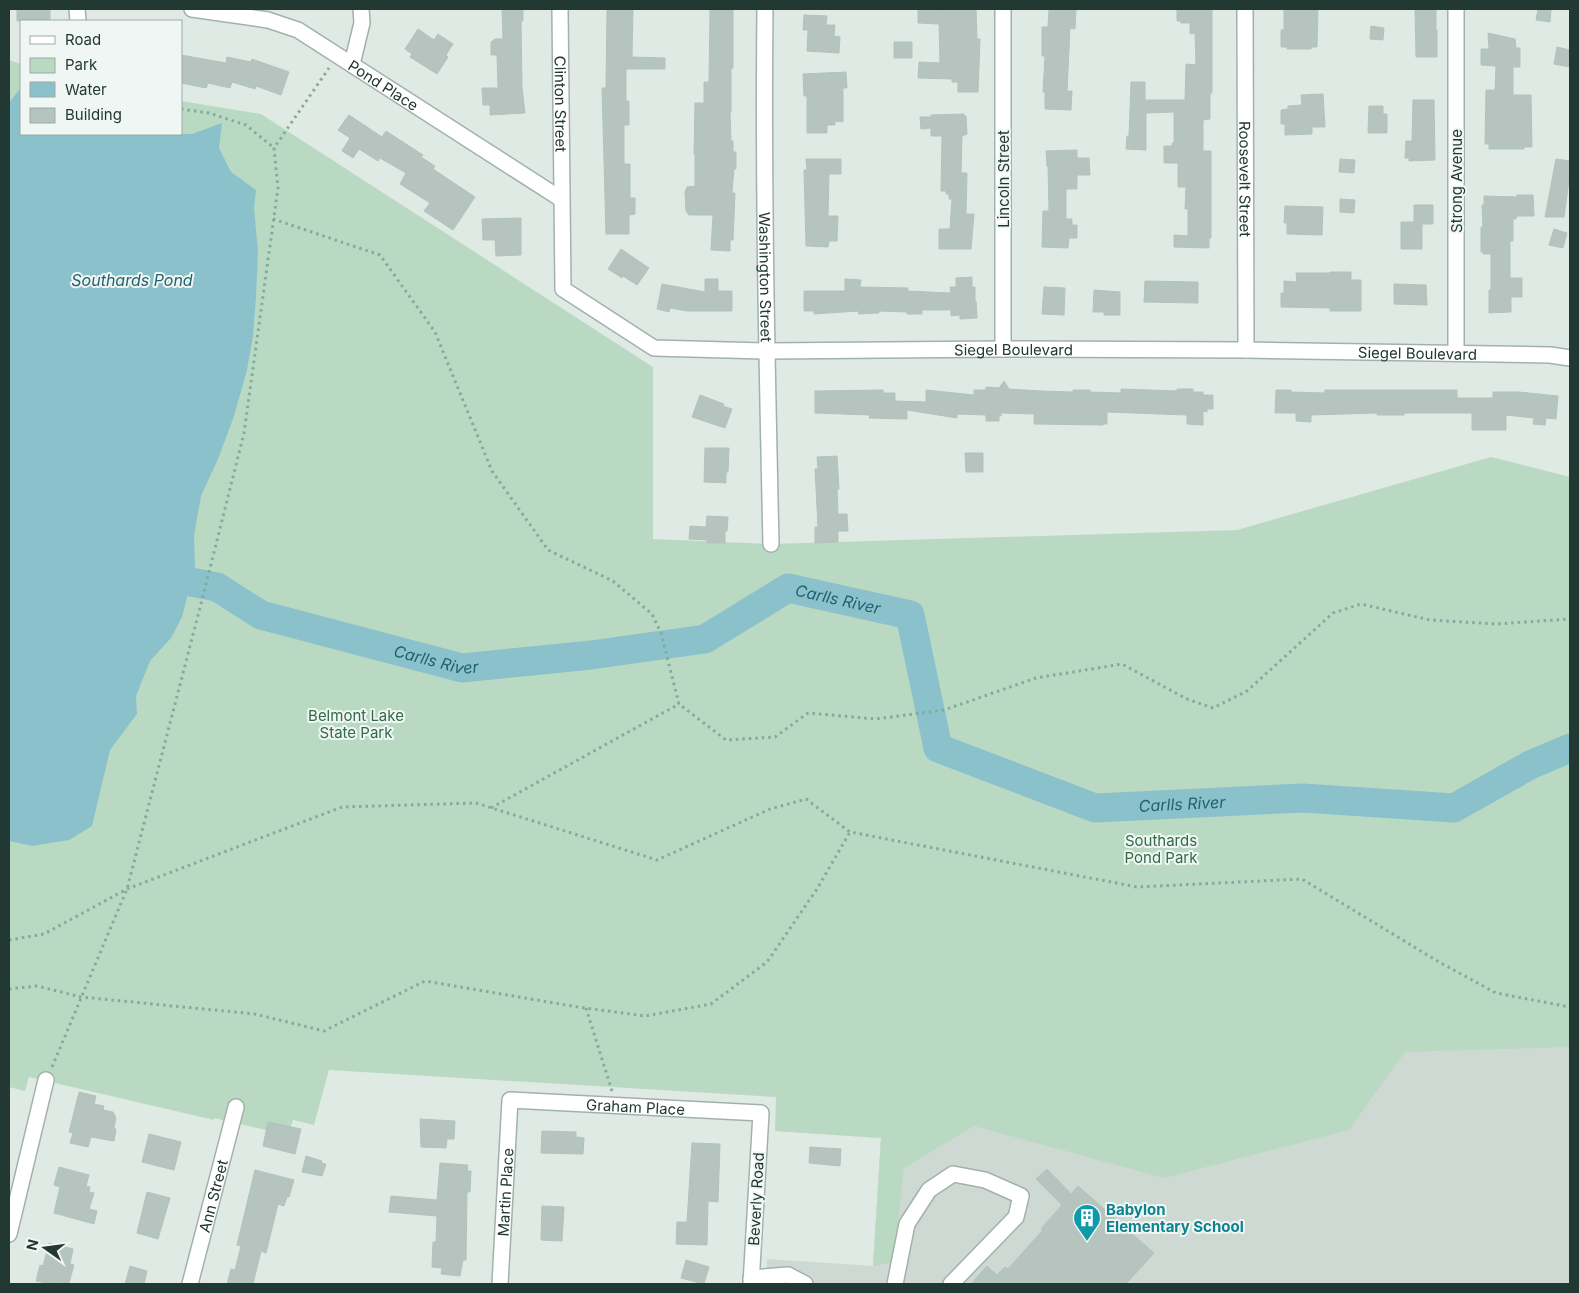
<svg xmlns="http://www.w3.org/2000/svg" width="1579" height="1293" viewBox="0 0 1579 1293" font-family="Inter,sans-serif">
  <rect width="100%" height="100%" fill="#e0eae5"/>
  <path fill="#ced9d4" d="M785,954L1570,1024V1284H766L767,1259L873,1266L881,1138L775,1131Z"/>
  <path fill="#bad9c3" d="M9,60L21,64V134H181V101L261,114L653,367V539L771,544L1237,530L1491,457L1570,477V1047L1405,1052L1349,1130L1164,1178L974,1126L904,1168L894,1262L873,1266L881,1138L775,1131L776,1097L329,1070L314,1125L293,1120L288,1135L214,1118V1120L29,1077L25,1091L9,1087Z"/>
  <path fill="#8bc1cb" d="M19,90L21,91V134H192L222,123L219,148L231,172L256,190L254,208L258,252L256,297L253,336L247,370L233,419L218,459L201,496L194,536L195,566L182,617L171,638L150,661L136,696L137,714L110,750L92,826L69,840L32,846L9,841V103Z"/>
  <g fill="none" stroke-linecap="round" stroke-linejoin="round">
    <path stroke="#8bc1cb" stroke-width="29" id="s1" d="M153,572L191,582L217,587L261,615L462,668L591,655L705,639L788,588L910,615L938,748L1095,808L1303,798L1454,808L1530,765L1570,748"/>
  </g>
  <path fill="#b5c4be" stroke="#b3c3bc" d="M17,9H50V21H17Z
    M502,9H523V21H521L522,87L525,113L490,115V105H483L482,88H498L497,55H491V42L495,39H503Z
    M607,9H633L632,57L665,58V69H626V101H629V125H624V164H630V198H635V214L629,215V234H606L602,88H606Z
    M918,9L943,10V9H976L977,39H980L978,92H958V82H952V79L918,78L919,62L940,63L939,24L918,23Z
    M1049,9H1076L1075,29L1070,28L1067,91H1072L1071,110L1045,109V92H1043L1045,56H1042V27H1048Z
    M1177,9H1212V93H1210V119L1203,120V151H1211V238H1209V248L1174,247V235L1188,236V209H1185L1186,187H1178V163H1164V146H1172V143H1174V112L1146,113V150L1126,149L1127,136H1129L1131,82H1145V100H1185L1186,64L1196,65L1195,33L1190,34V23H1181L1180,21H1177Z
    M1284,9H1318L1317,47H1312L1311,49H1287V47H1281V30H1284Z
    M1415,9H1436V30H1437V57H1416Z
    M1538,9L1551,10L1550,22L1536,20Z
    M710,10H733V68L731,69V112L730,113L731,141H733V152H736V169H734L732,193H735L733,240H730V251L711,250L713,215H689L686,211L685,192L687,187L695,186V154H694L695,103H704V82H709Z
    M804,15L827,16L826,25H835L834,36L840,37L839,53L807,51L808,30H803Z
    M1371,26L1384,28L1383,40L1370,39Z
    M418,29L434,40L438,34L453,44L446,55L448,57L437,74L410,57L412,54L405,49Z
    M1488,33L1515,39L1516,48H1520V67H1513V95H1531L1532,147H1524V149H1489V144H1485L1486,90H1495L1496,66L1481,65V49H1489Z
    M894,42H912V58H894Z
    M1557,47L1570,50V67L1554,64Z
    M181,55L226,63L227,57L251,62L252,59L289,72L281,95L256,86L255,89L232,82L230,88L208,83L206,88L181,83Z
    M846,72L847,88H843V122L835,121V125H827V133H807V96H804L803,74Z
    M1323,94L1325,127H1312V134L1285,135V124H1281V110L1288,109V106L1302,105L1301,95Z
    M1413,100H1434L1435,160L1409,161V158H1405L1406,141H1412Z
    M1369,106H1383V114H1387V133H1369L1368,132Z
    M964,114V116H966L967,134L962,136L961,173H967L966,214H974L971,249H939V229H950L952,199H949V194H946V191H941L942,136H931V128L921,129L920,117H931V115Z
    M349,115L382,137L386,131L423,155L421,157L435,166L433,169L475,197L453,230L424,211L430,203L400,184L406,173L380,158L378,161L359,149L353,158L342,151L350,138L338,130Z
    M1077,150V158H1089L1090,175H1077V189H1066V219H1072V225H1077V238H1069L1068,248L1042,247L1043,211H1049L1048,166H1047L1046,151Z
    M806,159H841V174H829L828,216H838L837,241H829L828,247L806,246L804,170H807Z
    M1340,159L1355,160L1354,173L1339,172Z
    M1556,159L1570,161V173L1564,217H1545Z
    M1517,195H1533L1534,216H1517L1516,219H1513V241H1510V278H1522V297H1511V312L1489,313V290H1491V254H1483V252H1481V227H1483L1482,205H1484V196L1517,197Z
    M1340,199L1355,200L1354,213L1340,212Z
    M1414,205H1433V224H1422V249H1401V222H1414Z
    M1285,206L1323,207L1322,235L1287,234V223H1284Z
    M521,218V255L496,256L495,240H483L482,219Z
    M1554,229L1567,233L1563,248L1549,245Z
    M621,249L649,268L637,285L623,276L622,278L608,269Z
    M1330,272H1351V280H1361V311H1330V308L1281,307V293H1284V281L1297,282L1296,273H1330Z
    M972,277V287H975V301H976L977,318L960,319V315L951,316V310H922V314H907V312L879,311V313L859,314L858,311L814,314V311H804V291H845V279L861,280L860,287L908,288V291L951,293L950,287H956V278Z
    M705,279H718V291H732V311H687L670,308L669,312L657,309L662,284L705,292Z
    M1145,281L1198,282V303L1144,302Z
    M1394,284L1426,285L1427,305L1394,304Z
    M1044,287L1065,288L1064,315L1042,314Z
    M1094,290L1120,292V315H1104V312H1093Z
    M1004,381L1009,389L1041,391L1073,392V390H1090V392L1121,393V389L1177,391V389H1193V392H1203V395H1213V409H1207V412L1203,411V425L1187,424V415L1107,412V424H1103V425L1034,424V414L1001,413V416H999V421H986V415L957,414V418L907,410V419L869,418L870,415L815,413V391L883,390V393H895V401L926,402V390L974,395V390H986V387L999,388Z
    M1276,390H1291V392L1325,393V390H1457V398H1493V392H1519L1558,396L1556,419L1546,418L1545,425L1533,424L1534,418L1506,415V430H1472V413H1404V415H1377V413L1311,415V422L1296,421V413H1275Z
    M700,395L724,404L723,406L732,409L725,428L692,417Z
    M705,448H729L728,472H726V483L704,482Z
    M965,453H983V472H966Z
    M837,456L839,489H837L838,514H847L848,531H838V542L815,543V527H818L815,469H818L817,457Z
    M707,516L728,517L727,531H725V543H707V540L689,539L690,526L706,527Z
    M79,1092L96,1096L94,1104L104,1106L103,1110L113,1112L116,1118L114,1127L116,1130L114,1141L91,1137L88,1147L70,1143L73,1133L69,1132Z
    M420,1119L455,1121L454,1139H447L446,1148L421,1147Z
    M268,1122L301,1129L295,1154L263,1146Z
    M542,1131L576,1132V1137L584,1138L583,1154L541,1153Z
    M149,1134L181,1142L174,1170L142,1162Z
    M692,1143L720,1144L718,1202L708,1201L707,1245L676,1244L677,1222H687Z
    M810,1147L841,1149L840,1166L809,1163Z
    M306,1156L322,1161L321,1163L326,1164L322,1176L302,1172Z
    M440,1163L468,1165L467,1171H471L470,1192H467L466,1260H463L460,1276L441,1274L442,1268L432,1267L433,1242H436L437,1216L389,1212L391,1196L437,1200Z
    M59,1167L89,1175L86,1186L90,1187L89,1192L94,1193L89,1209L97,1211L94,1224L54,1213L60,1187L54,1185Z
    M1047,1169L1071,1194L1078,1186L1154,1253L1126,1284H971L987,1266L997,1275L1005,1267L1008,1269L1043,1230L1041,1229L1062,1205L1036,1179Z
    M255,1170L294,1180L289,1197H287L284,1206L278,1204L266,1253L261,1251L253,1284H227L231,1269L235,1270L241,1246L237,1245Z
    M147,1192L170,1198L158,1239L137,1233Z
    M542,1206L564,1207L562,1241L541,1240Z
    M49,1243L73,1249L70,1264L74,1265L69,1283L62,1282L61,1284H51L36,1281L40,1265L43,1266Z
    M686,1260L709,1267L704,1284L681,1278Z
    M130,1266L147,1271L144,1284H125Z"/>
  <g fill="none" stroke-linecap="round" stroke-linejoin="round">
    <defs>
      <g id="minor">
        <path d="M77,9L78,21"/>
        <path id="s2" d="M192,9L268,20L298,30L561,199"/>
        <path id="s3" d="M560,9L563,289L654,348L767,351L1003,349L1246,350L1550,355L1570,358"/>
        <path id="s4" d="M765,9C763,187 767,366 771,544"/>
        <path id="s5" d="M1245,9L1246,350"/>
        <path d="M1456,9V353"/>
        <path d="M352,64L362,23L361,9"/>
        <path d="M1003,349V9"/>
        <path d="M9,1234L46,1080"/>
        <path d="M751,1278L788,1275L805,1284"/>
        <path id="s6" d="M190,1284L236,1107"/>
        <path id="s7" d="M500,1284L510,1100L761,1113L751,1284"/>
        <path d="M895,1284L907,1224L929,1190L953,1174L985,1180L1021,1196L1016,1217L951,1284"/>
      </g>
    </defs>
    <use href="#minor" stroke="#a3b1ac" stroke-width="18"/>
    <path stroke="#82ab9f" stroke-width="3" stroke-dasharray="2.5 4" stroke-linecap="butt" d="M181,109L209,113L246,125L274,148
      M273,219L380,255L435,332L492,471L548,550L613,581L652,614L661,633L679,704L726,740L775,737L808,713L876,719L944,710L1036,678L1122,664L1187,699L1213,708L1247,691L1333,613L1361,604L1430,620L1496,624L1570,619
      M491,808L679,704
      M9,940L44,934L127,889L342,807L476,803L657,860L770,809L806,799L850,832L1137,887L1302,879L1439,962L1496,993L1570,1007
      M9,989L37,986L81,997L255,1014L324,1031L425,981L578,1007L645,1016L711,1004L767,962L817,889L850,832
      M586,1008L612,1091
      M52,1067L127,889L203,596L244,433L278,188L274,148L329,68"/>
    <use href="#minor" stroke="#fff" stroke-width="15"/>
  </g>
  <defs>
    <symbol id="building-pin" viewBox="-11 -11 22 30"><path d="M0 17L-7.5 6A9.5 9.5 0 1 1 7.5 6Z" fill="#0f9aa8" stroke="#f0f6f3"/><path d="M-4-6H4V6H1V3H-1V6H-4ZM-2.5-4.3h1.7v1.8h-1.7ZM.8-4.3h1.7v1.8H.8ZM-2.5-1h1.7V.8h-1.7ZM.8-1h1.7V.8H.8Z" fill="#fff"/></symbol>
  </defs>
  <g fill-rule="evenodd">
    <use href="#building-pin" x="1071" y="1202" width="32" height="43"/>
  </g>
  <g text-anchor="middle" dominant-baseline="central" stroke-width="4" stroke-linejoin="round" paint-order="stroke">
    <g font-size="15" fill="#223833" stroke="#f0f6f3">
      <text stroke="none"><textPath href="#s2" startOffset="210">Pond Place</textPath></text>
      <text stroke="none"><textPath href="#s3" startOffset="95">Clinton Street</textPath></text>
      <text transform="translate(1003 179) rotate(-90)">Lincoln Street</text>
      <text stroke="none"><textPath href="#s5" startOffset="170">Roosevelt Street</textPath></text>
      <text transform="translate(1456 181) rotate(-90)">Strong Avenue</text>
      <text stroke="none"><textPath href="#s4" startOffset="268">Washington Street</textPath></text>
      <text stroke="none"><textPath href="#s3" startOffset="748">Siegel Boulevard</textPath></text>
      <text stroke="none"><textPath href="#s3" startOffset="1152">Siegel Boulevard</textPath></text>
      <text stroke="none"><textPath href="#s7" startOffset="310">Graham Place</textPath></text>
      <text stroke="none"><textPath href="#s7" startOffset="92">Martin Place</textPath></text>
      <text stroke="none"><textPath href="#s6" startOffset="91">Ann Street</textPath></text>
      <text transform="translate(756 1199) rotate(-87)">Beverly Road</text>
    </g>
    <g font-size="15" fill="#2f6c47" stroke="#f0f6f3">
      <text x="356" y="715">Belmont Lake<tspan x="356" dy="17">State Park</tspan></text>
      <text x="1161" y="840">Southards<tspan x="1161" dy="17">Pond Park</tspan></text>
    </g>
    <g font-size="15" font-weight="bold" fill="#0d838f" stroke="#f0f6f3" text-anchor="start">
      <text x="1106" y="1209">Babylon<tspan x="1106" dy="17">Elementary School</tspan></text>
    </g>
    <g font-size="16" font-style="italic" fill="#216270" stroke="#f0f6f3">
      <text x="132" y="280">Southards Pond</text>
      <text stroke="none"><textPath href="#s1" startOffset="719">Carlls River</textPath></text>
      <text stroke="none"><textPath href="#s1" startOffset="299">Carlls River</textPath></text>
      <text stroke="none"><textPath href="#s1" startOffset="1184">Carlls River</textPath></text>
    </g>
  </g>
  <rect width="1579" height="1293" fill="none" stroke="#223833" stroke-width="20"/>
  <rect x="20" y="20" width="162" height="115" fill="#f0f6f3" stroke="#9eaaa6"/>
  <rect x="30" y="36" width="25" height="8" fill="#ffffff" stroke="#9eaaa6"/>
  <text x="65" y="45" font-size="15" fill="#223833">Road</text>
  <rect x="30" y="58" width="25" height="15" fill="#bad9c3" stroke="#9eaaa6"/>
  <text x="65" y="70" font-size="15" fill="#223833">Park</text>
  <rect x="30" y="82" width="25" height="15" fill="#8bc1cb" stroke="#9eaaa6"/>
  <text x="65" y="95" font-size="15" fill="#223833">Water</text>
  <rect x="30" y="108" width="25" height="15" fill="#b5c4be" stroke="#9eaaa6"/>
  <text x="65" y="120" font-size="15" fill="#223833">Building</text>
  <g transform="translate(45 1248) rotate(284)" stroke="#f0f6f3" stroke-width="4" paint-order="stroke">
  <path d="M0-4L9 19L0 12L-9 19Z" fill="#223833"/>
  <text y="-8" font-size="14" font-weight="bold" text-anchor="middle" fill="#223833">N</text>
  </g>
</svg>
